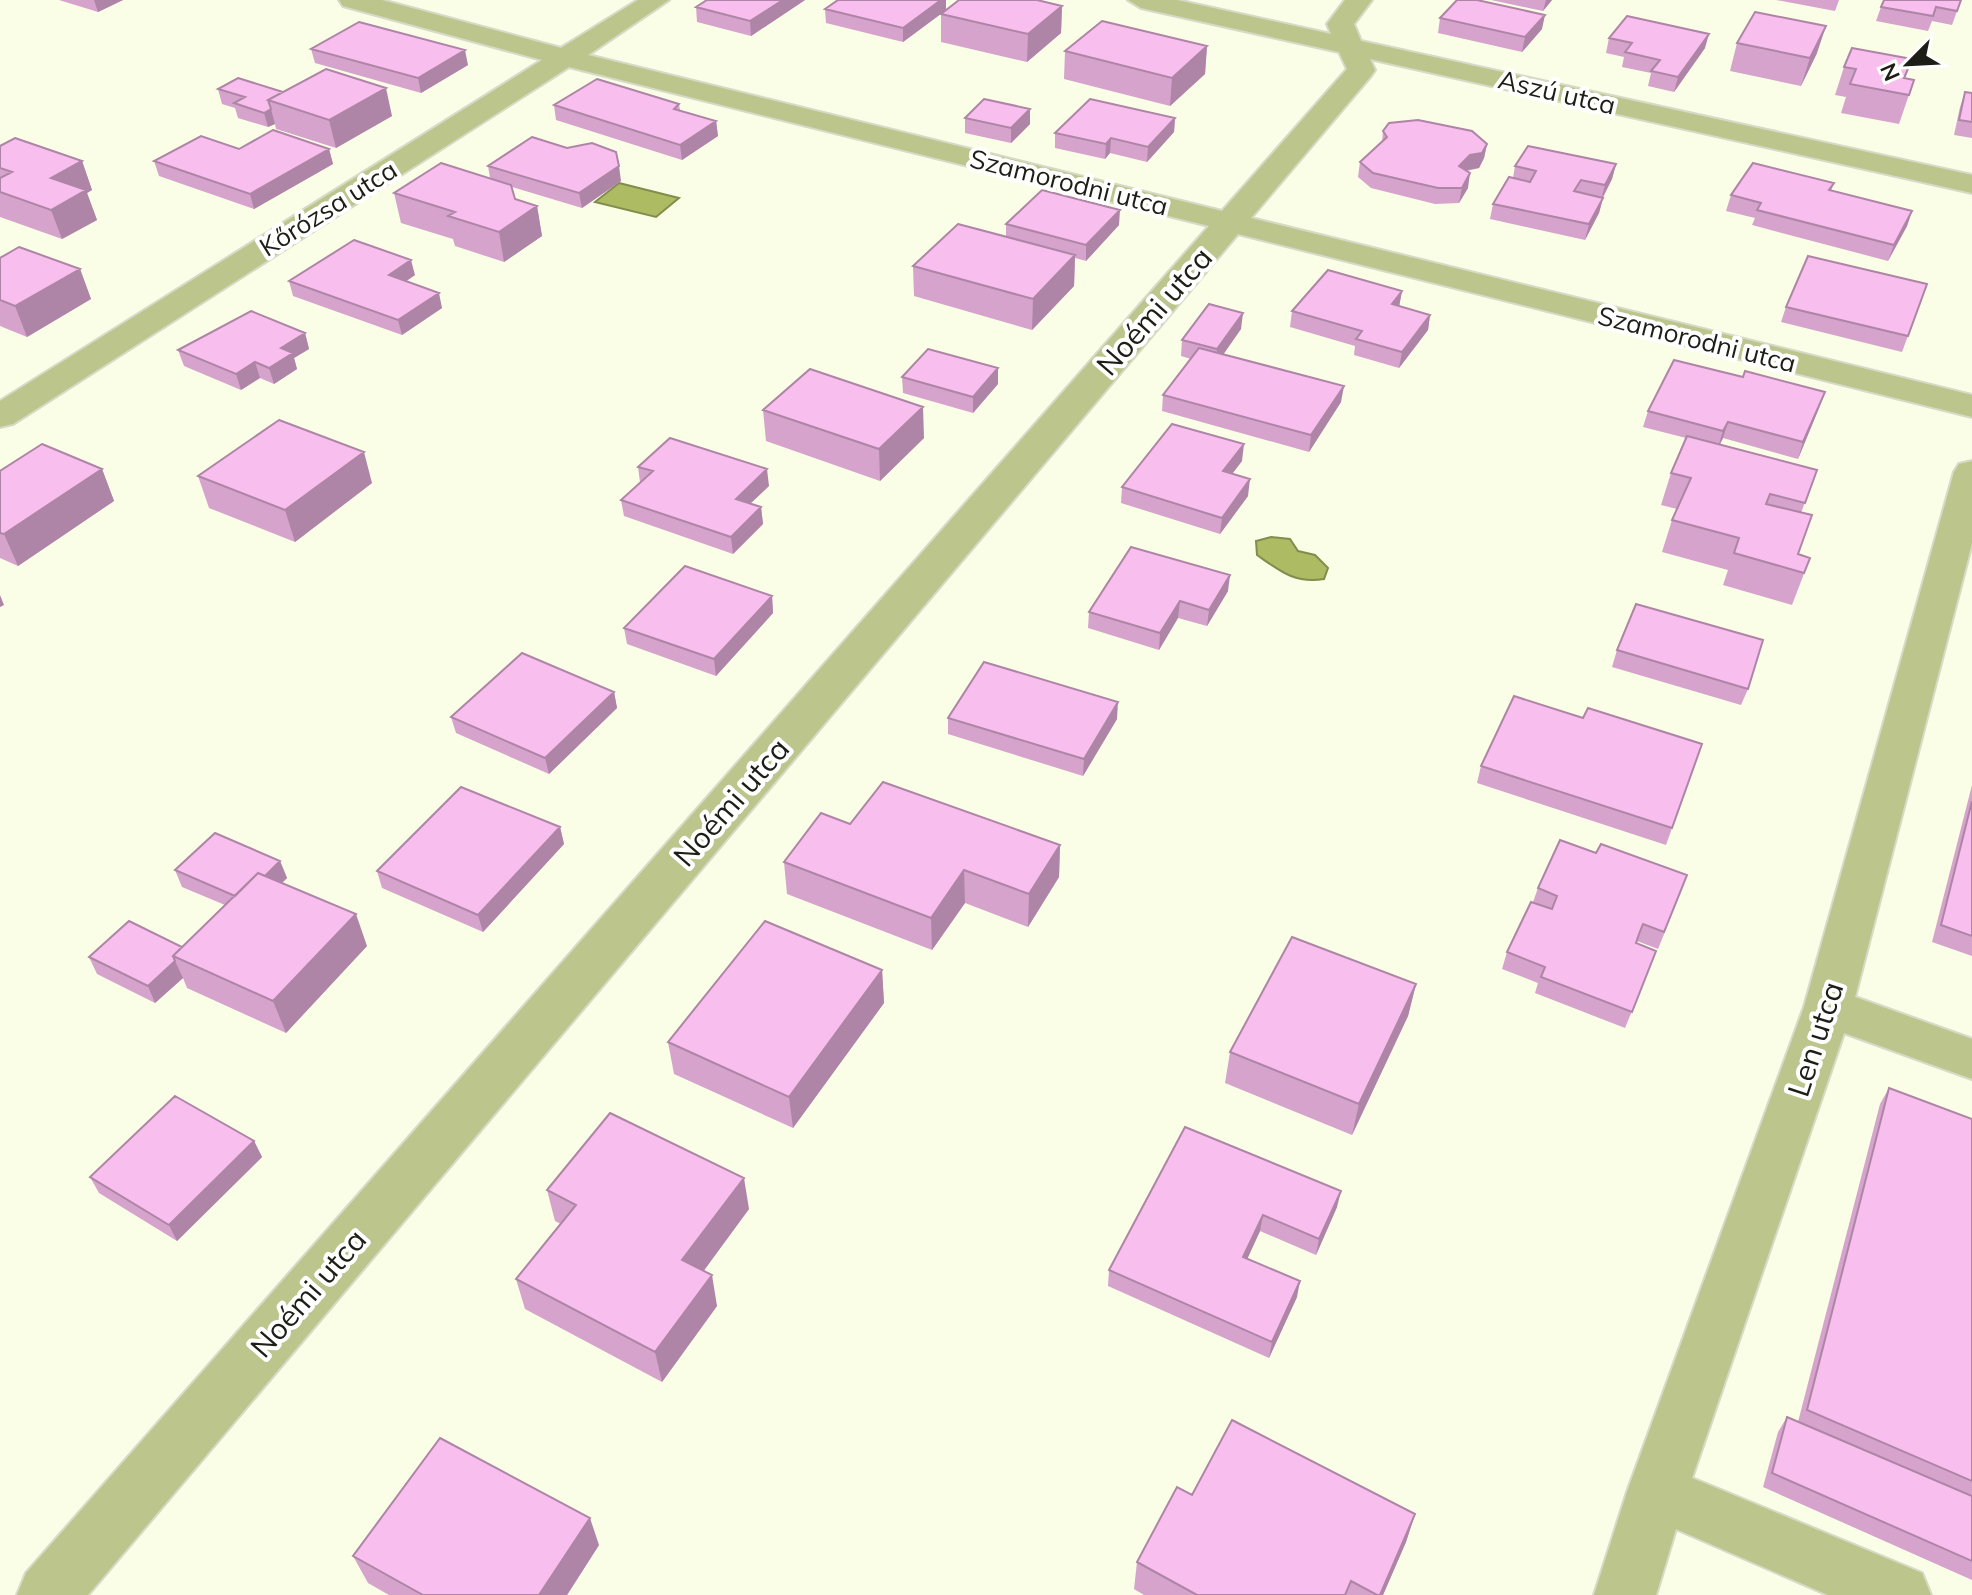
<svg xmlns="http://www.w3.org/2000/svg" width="1972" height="1595" viewBox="0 0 1972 1595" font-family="Mulish,sans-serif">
  <rect width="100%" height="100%" fill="#fafee7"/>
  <path fill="#adbb63" stroke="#828c4c" stroke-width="2" d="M619,183L679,198L656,217L595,202Z
    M1271,537L1290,539L1298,551L1315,555L1328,568L1324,579C1295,584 1280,571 1257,555L1256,541Z"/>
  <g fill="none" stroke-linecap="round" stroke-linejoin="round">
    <defs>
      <path id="minor" d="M339,0H382L561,48L638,0H669L588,55L1222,211L1347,69L1339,52L1141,8L1128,0H1177L1331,34L1327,24L1345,0H1372L1354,24L1361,41L1972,175V193L1370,59L1375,70L1371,76L1251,218L1972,395V417L1238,234L88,1595H17L26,1573L1209,226L569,67L13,424L0,427V401L542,60L343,6Z
        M1972,461V543L1855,997L1972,1039V1079L1844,1033L1692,1478L1922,1573L1931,1595H1828L1676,1529L1656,1595H1594L1627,1492L1804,1007L1954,472L1959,464Z"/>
    </defs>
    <use href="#minor" stroke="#d7dac6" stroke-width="4"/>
    <use href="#minor" fill="#bbc58c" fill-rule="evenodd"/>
  </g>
  <path fill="#d5a3cc" d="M59,0H123L98,12Z
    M707,0H805L751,36L697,22L696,7Z
    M838,0H946V10L1062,6L1061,33L1027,62L941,42V14L903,42L826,23L825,9Z
    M1491,0H1552L1543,11Z
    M1776,0H1839L1835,11Z
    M1961,0L1952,25L1932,21L1928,31L1876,21L1881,7Z
    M1440,18L1542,29L1522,52L1438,33Z
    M1609,38L1705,48L1674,92L1648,86L1651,73L1622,67L1624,57L1606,53Z
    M1737,43L1817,53L1801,86L1730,71Z
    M1207,46L1205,74L1170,106L1064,79L1065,51Z
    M311,49L468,65L421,93L315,63Z
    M1912,59L1905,79L1914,80L1899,124L1841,113L1846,97L1835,95L1844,67Z
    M218,89L283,92L392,116L336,148L276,129L275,124L268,127L238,118L235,108L222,104Z
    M1965,92L1972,93V138L1954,135L1960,107Z
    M679,104L680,110L716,121L718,136L682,160L556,120L554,105Z
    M1030,109V124L1011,143L965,133V118Z
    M1175,118L1174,132L1147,162L1110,153L1105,159L1055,148V133Z
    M1383,131L1487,144L1484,158L1479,168L1467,171L1468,188L1459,203L1435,204L1371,188L1358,177L1360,162L1382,142Z
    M0,146L82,161L92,190L87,193L97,220L62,239L0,217Z
    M239,149H329L333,164L254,209L159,176L154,161Z
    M1616,164L1612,179L1603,198L1599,213L1585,240L1490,219L1493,204L1513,178L1515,166Z
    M488,166L621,181L582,208L512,187L515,199L537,206L542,236L504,262L455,246L453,239L401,223L394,193L490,178Z
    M1834,183L1831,191L1912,211L1907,226L1888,261L1752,225L1755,218L1726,211L1731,195Z
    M1006,224L1119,225L1086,261L1075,258L1074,286L1032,330L914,296L913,266L1006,237Z
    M0,258L80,269L91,299L27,337L0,326Z
    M415,275L406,281L442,308L402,335L293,296L289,281Z
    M1927,284L1902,352L1781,322L1786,307Z
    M1402,291L1399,306L1430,315L1428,330L1399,368L1354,355L1355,346L1290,327L1292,311Z
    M1241,329L1223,354L1341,402L1309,452L1162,411L1163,395L1191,359L1181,356L1182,340Z
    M305,333L309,349L294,358L297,369L274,384L260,378L241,390L184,366L178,350Z
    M998,368V384L973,413L903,393L902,377Z
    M1819,408L1798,459L1723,438L1720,445L1817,470L1801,513L1798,554L1810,558L1792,605L1723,585L1728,570L1662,552L1672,520L1677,509L1661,505L1671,473L1686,438L1643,427L1648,411Z
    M763,410L924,438L880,481L766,441Z
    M1242,461L1232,474L1248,496L1220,534L1121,503L1122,487Z
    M638,467L769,486L750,504L761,507L763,524L733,554L624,516L621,500L640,482Z
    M102,469L114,501L18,566L0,558V471Z
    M198,476L372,483L295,542L209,508Z
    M1228,591L1207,626L1178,618L1159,650L1088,628L1089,612Z
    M772,596L773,613L716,676L627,644L624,628Z
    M1617,650L1748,689L1741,705L1612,667Z
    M614,692L617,708L549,774L456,733L451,717Z
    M948,718L1117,719L1083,776L948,734Z
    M1583,718L1702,744L1666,845L1477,783L1481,766Z
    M1972,785V956L1932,942Z
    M850,824L1060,845L1059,877L1028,927L965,903L932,950L787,894L784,862Z
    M560,827L564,844L483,932L382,888L377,871Z
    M280,861L287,878L282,883L367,946L286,1033L187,988L183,978L155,1003L97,974L89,957L182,947L225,905L182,887L175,870Z
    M1538,888L1681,892L1658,949L1637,941L1636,943L1650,967L1625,1028L1535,993L1538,983L1502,969L1507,952L1533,902Z
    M882,970L884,1003L793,1128L674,1074L668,1042Z
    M1416,984L1408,1016L1352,1135L1225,1083L1230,1052Z
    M1889,1088L1972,1119V1580L1763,1487L1778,1432L1787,1417L1798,1422L1880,1104Z
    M1185,1127L1337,1207L1316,1255L1260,1231L1247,1258L1297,1297L1269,1358L1108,1286L1109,1270Z
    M254,1141L262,1157L177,1241L99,1193L90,1177Z
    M547,1190L749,1209L703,1271L717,1306L662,1382L525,1309L516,1279L561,1224L555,1221Z
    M1192,1495L1415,1514L1406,1542L1383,1595H1144L1134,1589L1137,1562Z
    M599,1545L567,1595H389L368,1583L353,1556Z"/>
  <path fill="#ae85a6" d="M94,0H123L98,12Z
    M783,0H805L751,36L750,21Z
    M941,0H946V10L903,42V28Z
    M1546,0H1552L1543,11Z
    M1062,6L1061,33L1027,62L1028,34Z
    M1545,15L1542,29L1522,52L1525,37Z
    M1826,26L1817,53L1801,86L1810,58Z
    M1709,34L1705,48L1674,92L1678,77Z
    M1207,46L1205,74L1170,106L1172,78Z
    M465,50L468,65L421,93L418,78Z
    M386,88L392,116L336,148L329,120Z
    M271,109L275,124L268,127L264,113Z
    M1030,109V124L1011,143V128Z
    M1175,118L1174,132L1147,162L1148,147Z
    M716,121L718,136L682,160L680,145Z
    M1111,138L1110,153L1105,159L1106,144Z
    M1487,144L1484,158L1479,168L1467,170L1456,181L1459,166L1470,155Z
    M329,149L333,164L254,209L250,194Z
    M82,161L92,190L87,193L97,220L62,239L51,210V178Z
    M1616,164L1612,179L1601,200L1605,185Z
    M619,166L621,181L582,208L579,193Z
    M1470,173L1468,188L1459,203L1462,188Z
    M1603,198L1599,213L1585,240L1589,224Z
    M537,206L542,236L504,262L499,232Z
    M1120,210L1119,225L1086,261V245Z
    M1912,211L1907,226L1888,261L1894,245Z
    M1075,255L1074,286L1032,330L1033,299Z
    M411,260L415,275L392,291L389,275Z
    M80,269L91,299L27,337L15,306Z
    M1402,291L1399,307L1392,304Z
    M439,293L442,308L402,335L398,320Z
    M1243,313L1241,329L1216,365L1217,349Z
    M1430,315L1428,330L1399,368L1402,352Z
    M305,333L309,349L294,358L297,369L274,384L269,368L281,348Z
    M255,362L260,378L241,390L236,374Z
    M998,368V384L973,413V397Z
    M1344,386L1341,402L1309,452L1311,435Z
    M1825,392L1819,408L1798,459L1803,442Z
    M923,407L924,438L880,481L879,449Z
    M1728,422L1723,438L1718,447L1723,431Z
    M1244,444L1242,461L1222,487L1223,471Z
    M364,452L372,483L295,542L285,510Z
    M102,469L114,501L18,566L4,534Z
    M767,469L769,486L738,515L736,499Z
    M1250,479L1248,496L1220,534L1222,518Z
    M761,507L763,524L733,554L731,537Z
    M1230,575L1228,591L1207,626L1209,610Z
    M0,595L4,605L0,607Z
    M772,596L773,613L716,676L714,659Z
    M1180,601L1178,618L1159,650L1160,633Z
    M614,692L617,708L549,774L545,758Z
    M1118,702L1117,719L1083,776L1084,759Z
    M560,827L564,844L483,932L478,915Z
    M1060,845L1059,877L1028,927L1029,894Z
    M280,861L287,878L249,915L242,899Z
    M964,870L965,903L932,950L931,918Z
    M356,914L367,946L286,1033L273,1001Z
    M175,961L183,978L155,1003L148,986Z
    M882,970L884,1003L793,1128L789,1097Z
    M1416,984L1408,1016L1352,1135L1359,1104Z
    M254,1141L262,1157L177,1241L169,1225Z
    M744,1178L749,1209L689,1291L682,1260Z
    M1341,1191L1337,1207L1316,1255L1319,1239Z
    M1263,1215L1260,1231L1241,1273L1243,1257Z
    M712,1275L717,1306L662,1382L655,1352Z
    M1300,1281L1297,1297L1269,1358L1272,1342Z
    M1415,1514L1406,1542L1383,1595H1380Z
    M590,1518L599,1545L567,1595H539Z"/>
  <path fill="#f8beed" stroke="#ae85a6" stroke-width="2" d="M707,0H783L750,21L696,7Z
    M838,0H941L903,28L825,9Z
    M959,0H1037L1062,6L1028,34L941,14Z
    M1457,0H1477L1545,15L1525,37L1440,18Z
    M1884,0H1961L1957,11L1936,7L1933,16L1881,7Z
    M1755,12L1826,26L1810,58L1737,43Z
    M1627,16L1709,34L1678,77L1651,71L1660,60L1625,52L1632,43L1609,38Z
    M1102,21L1207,46L1172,78L1065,51Z
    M359,22L465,50L418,78L311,49Z
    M1852,48L1912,59L1904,78L1914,80L1909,95L1850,84L1856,69L1844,67Z
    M326,69L386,88L329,120L268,100Z
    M238,78L283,92L268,100L271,109L264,113L234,103L245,97L218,89Z
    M597,79L679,104L674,109L716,121L680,145L554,105Z
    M1965,92L1972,93V122L1959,120Z
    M984,99L1030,109L1011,128L965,118Z
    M1090,99L1175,118L1148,147L1111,138L1106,144L1055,133Z
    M1418,120L1472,131L1487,144L1482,153L1470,155L1459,166L1470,173L1462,188H1438L1373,173L1360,162L1387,137L1383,131L1389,123Z
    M273,130L329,149L250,194L154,161L201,136L239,149Z
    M532,137L567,148L592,143L616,152L619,166L579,193L488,166Z
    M15,138L82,161L51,178L86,190L51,210L0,192V178L12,172L0,168V146Z
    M1528,146L1616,164L1605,185L1581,180L1574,191L1603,198L1589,224L1493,204L1509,177L1530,182L1536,171L1515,166Z
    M441,163L511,185L515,199L537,206L499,232L448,216L455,212L394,193Z
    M1753,163L1834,183L1829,190L1912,211L1894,245L1757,210L1761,203L1731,195Z
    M1042,190L1120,210L1086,245L1006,224Z
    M958,224L1075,255L1033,299L913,266Z
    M354,240L411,260L389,275L439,293L398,320L289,281Z
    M19,247L80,269L15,306L0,300V258Z
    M1808,256L1927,284L1908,336L1786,307Z
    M1328,270L1402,291L1392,304L1430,315L1402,352L1356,339L1362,331L1292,311Z
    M1209,304L1243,313L1217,349L1182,340Z
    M251,311L305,333L281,348L293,353L269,368L255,362L236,374L178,350Z
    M1199,348L1344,386L1311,435L1163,395Z
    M928,349L998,368L973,397L902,377Z
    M1674,360L1743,377L1745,371L1825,392L1803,442L1728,422L1723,431L1648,411Z
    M810,369L923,407L879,449L763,410Z
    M279,420L364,452L285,510L198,476Z
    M1172,424L1244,444L1223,471L1250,479L1222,518L1122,487Z
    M1687,436L1817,470L1805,503L1770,494L1766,504L1812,515L1798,554L1810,558L1804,573L1734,553L1739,538L1672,520L1691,478L1671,473Z
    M670,438L767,469L736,499L761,507L731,537L621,500L653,471L638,467Z
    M42,444L102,469L4,534L0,533V471Z
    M1131,547L1230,575L1209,610L1180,601L1160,633L1089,612Z
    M685,566L772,596L714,659L624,628Z
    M1636,604L1763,640L1748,689L1617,650Z
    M522,653L614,692L545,758L451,717Z
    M984,662L1118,702L1084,759L948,718Z
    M1514,696L1583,718L1588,708L1702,744L1672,828L1481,766Z
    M883,782L1060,845L1029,894L964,870L931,918L784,862L821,813L850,824Z
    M461,787L560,827L478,915L377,871Z
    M1972,801V936L1941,925Z
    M215,833L280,861L265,876L258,873L235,896L175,870Z
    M1560,840L1596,853L1601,844L1687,875L1664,932L1643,924L1639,934L1636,943L1656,951L1632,1012L1541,977L1545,967L1507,952L1531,902L1552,909L1557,896L1538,888Z
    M258,873L356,914L273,1001L173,956Z
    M129,921L182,947L173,956L175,961L148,986L89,957Z
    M765,921L882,970L789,1097L668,1042Z
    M1292,937L1416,984L1359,1104L1230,1052Z
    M1889,1088L1972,1119V1481L1807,1410Z
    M175,1096L254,1141L169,1225L90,1177Z
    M610,1113L744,1178L682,1260L712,1275L655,1352L516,1279L576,1205L547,1190Z
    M1185,1127L1341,1191L1319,1239L1263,1215L1243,1257L1300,1281L1272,1342L1109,1270Z
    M1787,1417L1972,1496V1561L1772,1473Z
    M1232,1420L1415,1514L1380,1595H1377L1351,1581L1345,1595H1197L1137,1562L1177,1487L1192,1495Z
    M440,1438L590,1518L539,1595H423L353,1556Z"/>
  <g text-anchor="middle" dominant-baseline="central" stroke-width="8" stroke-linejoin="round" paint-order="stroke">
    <g font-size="26" fill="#1d1e16" stroke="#fff">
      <text transform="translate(1557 92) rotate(13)">Aszú utca</text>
      <text transform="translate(1069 182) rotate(14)">Szamorodni utca</text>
      <text transform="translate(328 208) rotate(-32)">Kőrózsa utca</text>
      <text transform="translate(1697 339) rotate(14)">Szamorodni utca</text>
    </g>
    <g font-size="30" fill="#1d1e16" stroke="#fff">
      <text transform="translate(1154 311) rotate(-49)">Noémi utca</text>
      <text transform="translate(731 802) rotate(-49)">Noémi utca</text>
      <text transform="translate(1815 1039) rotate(-72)">Len utca</text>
      <text transform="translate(308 1293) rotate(-49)">Noémi utca</text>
    </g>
  </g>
  <g transform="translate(1908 64) rotate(246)" stroke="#ffffff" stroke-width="6" paint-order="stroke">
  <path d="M0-6L14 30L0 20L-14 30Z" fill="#1d1e16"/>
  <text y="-12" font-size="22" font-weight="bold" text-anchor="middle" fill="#1d1e16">N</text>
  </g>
</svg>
